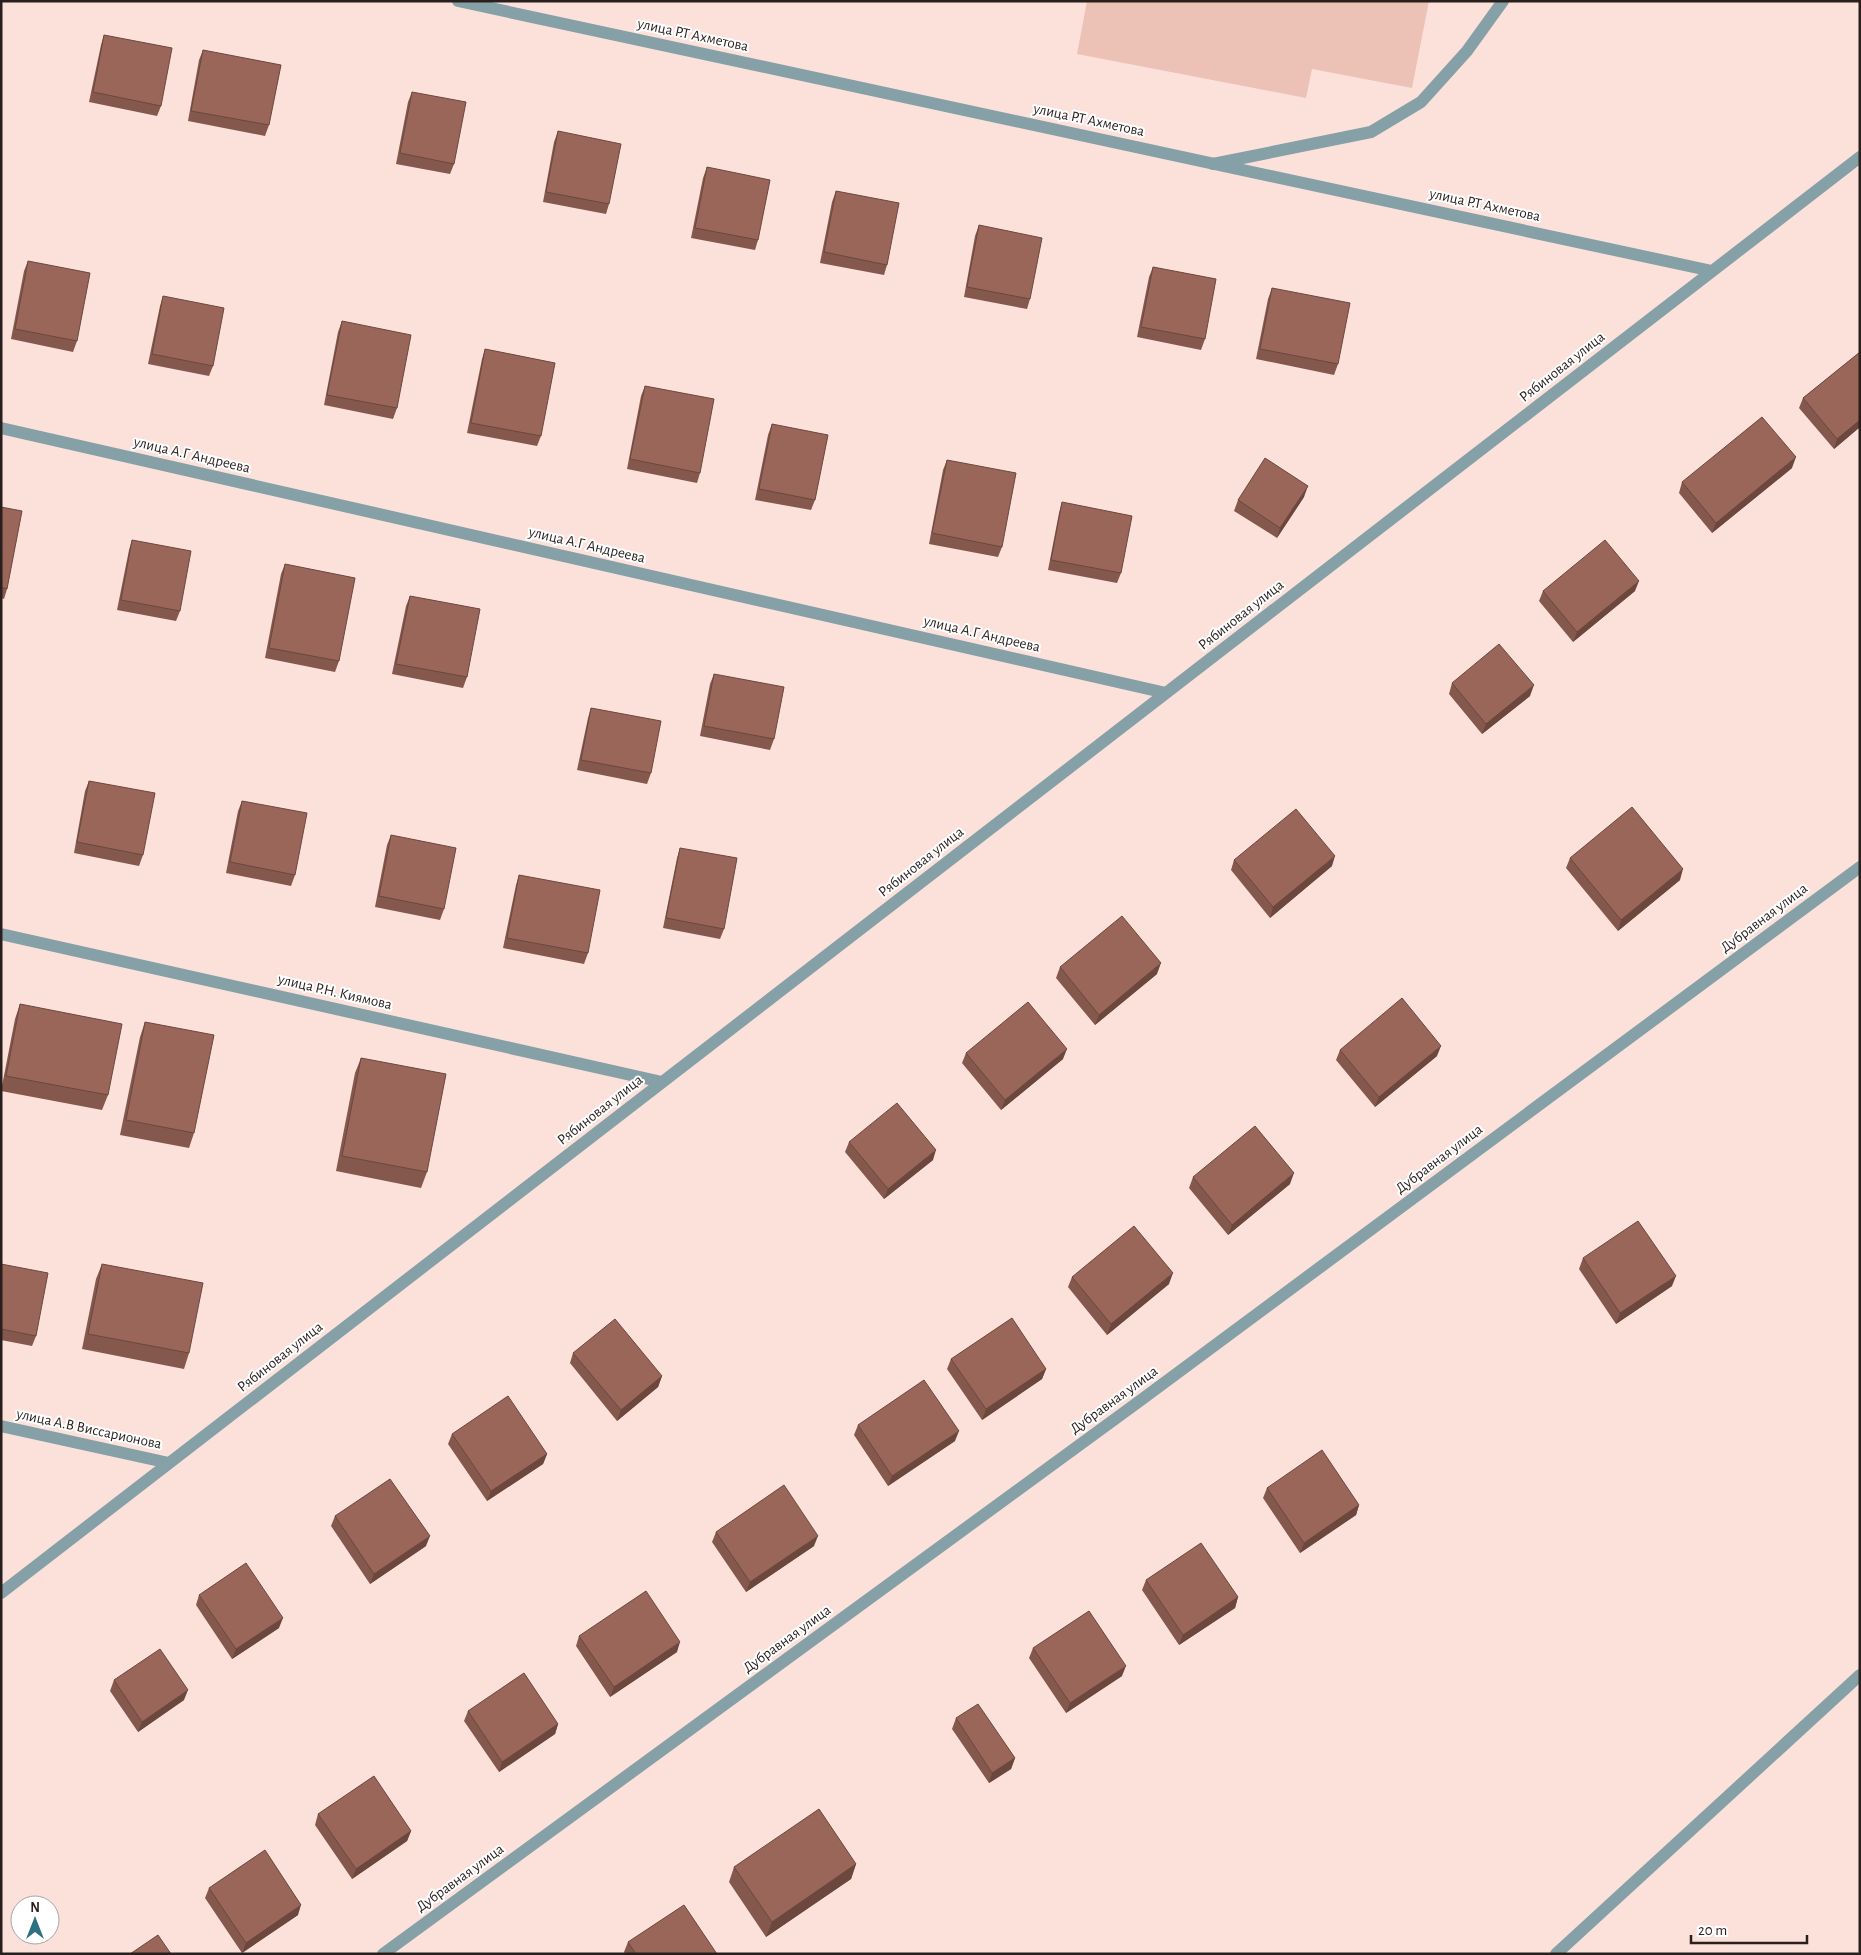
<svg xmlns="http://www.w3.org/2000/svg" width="1861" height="1955" viewBox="0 0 1861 1955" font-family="'Alegreya Sans',sans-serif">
  <rect width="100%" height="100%" fill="#fce1da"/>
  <path fill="#ecc2b7" d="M1087,1H1429L1412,88L1312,69L1306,98L1077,54Z"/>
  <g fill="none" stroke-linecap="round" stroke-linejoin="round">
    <path stroke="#85a0a6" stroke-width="12" d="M1213,164L1371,132L1421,102L1467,51L1503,1"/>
    <path stroke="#85a0a6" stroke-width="12" d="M458,1L1712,271
      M1,428L1166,693
      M1,934L662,1082
      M1,1426L169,1463
      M1,1593L1860,157
      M383,1954L1141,1400L1860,867"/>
    <path stroke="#85a0a6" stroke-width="12" d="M1556,1954L1860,1675"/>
  </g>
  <path fill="#84584d" d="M104,35L161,106L157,116L89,102L101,45Z
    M203,50L269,125L265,136L188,121L199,60Z
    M412,92L454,164L450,174L396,164L408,102Z
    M558,131L609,204L606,214L543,202L554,142Z
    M707,167L758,240L755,250L691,238L703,178Z
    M836,191L887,265L884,275L820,263L832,202Z
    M979,225L1030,299L1027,309L964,297L975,236Z
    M28,261L77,341L73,352L11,339L24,271Z
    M1153,267L1205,339L1201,350L1137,337L1149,277Z
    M1272,288L1338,364L1334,375L1256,359L1268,299Z
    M163,296L213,366L209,376L148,364L160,306Z
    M342,321L397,408L393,419L324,405L338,332Z
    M485,349L541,436L537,446L467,433L482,359Z
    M1860,352V427L1834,449L1799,408L1803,398Z
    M645,386L700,473L697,483L627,469L641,396Z
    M772,424L815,500L811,510L755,500L768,435Z
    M947,460L1002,547L998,557L929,544L943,470Z
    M1792,468L1712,533L1679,493L1682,482Z
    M1304,497L1277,538L1234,511L1238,500Z
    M1062,502L1121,573L1117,583L1048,570L1059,513Z
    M1,507L7,589L4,599L1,598Z
    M132,540L180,611L176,621L117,610L129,550Z
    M285,564L339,661L335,672L265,658L281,574Z
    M1543,591H1635L1573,642L1539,601Z
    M410,596L467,677L463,688L392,674L406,606Z
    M714,674L774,739L770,750L700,736L710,684Z
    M1452,683L1530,696L1482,734L1449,694Z
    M591,708L651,773L647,784L577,770L588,718Z
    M89,781L143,855L139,866L74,853L85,791Z
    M242,801L295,875L291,886L226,873L238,811Z
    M391,835L444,909L440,920L375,907L387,845Z
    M680,848L724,929L720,939L663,928L677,858Z
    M1570,858L1680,880L1618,931L1566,868Z
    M1234,860L1332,866L1270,918L1231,870Z
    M519,875L588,953L584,964L503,948L516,885Z
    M1060,967L1157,974L1095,1025L1056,978Z
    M20,1004L108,1095L102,1110L1,1091L15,1019Z
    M145,1022L194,1133L189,1148L120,1135L140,1037Z
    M1340,1050L1437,1056L1375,1107L1336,1060Z
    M966,1053L1063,1059L1001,1110L962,1063Z
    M361,1058L427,1172L421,1188L336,1171L355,1073Z
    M849,1142L933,1160L884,1199L845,1152Z
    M1193,1177L1290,1184L1228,1235L1189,1188Z
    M1583,1258L1672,1286L1616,1324L1579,1269Z
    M1,1264L36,1336L32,1346L1,1340Z
    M102,1264L189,1353L184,1369L82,1349L96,1279Z
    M1072,1277L1169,1284L1107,1335L1068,1287Z
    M573,1353L662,1376L658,1387L617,1421L570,1363Z
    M951,1359L1046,1369L1042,1379L982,1420L947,1369Z
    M858,1425L955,1441L888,1486L854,1435Z
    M452,1434L547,1454L543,1464L487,1501L448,1444Z
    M1267,1488L1359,1505L1356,1515L1300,1553L1263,1498Z
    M335,1516L426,1546L370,1584L331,1526Z
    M716,1532L814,1546L746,1592L712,1542Z
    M1146,1580L1238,1597L1235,1608L1179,1645L1142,1590Z
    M199,1595L279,1628L232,1659L196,1605Z
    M579,1636L677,1652L610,1697L576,1646Z
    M1033,1648L1122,1676L1066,1713L1029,1658Z
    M114,1680L184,1700L138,1732L110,1691Z
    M468,1711L558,1724L555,1734L499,1772L464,1721Z
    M956,1718L1015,1758L1011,1769L989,1783L952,1729Z
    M318,1814L411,1831L407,1841L352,1879L315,1825Z
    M856,1864L851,1879L766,1937L729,1882L734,1867Z
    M209,1888L298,1915L242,1953L205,1898Z
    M628,1942L717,1954H625L624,1952Z"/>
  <path fill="#6b473e" d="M1860,420V427L1834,449L1837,439Z
    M1796,457L1792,468L1712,533L1716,523Z
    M1308,486L1304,497L1277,538L1280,528Z
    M1639,581L1635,591L1573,642L1577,632Z
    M1534,685L1530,696L1482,734L1486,724Z
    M1335,856L1332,866L1270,918L1273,907Z
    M1683,869L1680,880L1618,931L1621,920Z
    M1161,963L1157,974L1095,1025L1099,1015Z
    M1441,1046L1437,1056L1375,1107L1379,1097Z
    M1067,1049L1063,1059L1001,1110L1005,1100Z
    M936,1150L933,1160L884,1199L888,1189Z
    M1294,1173L1290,1184L1228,1235L1232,1225Z
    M1173,1273L1169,1284L1107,1335L1111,1324Z
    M1676,1276L1672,1286L1616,1324L1620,1313Z
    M1046,1369L1042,1379L982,1420L986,1409Z
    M662,1376L658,1387L617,1421L621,1410Z
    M959,1431L955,1441L888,1486L892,1476Z
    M547,1454L543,1464L487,1501L491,1491Z
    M1359,1505L1356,1515L1300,1553L1304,1543Z
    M430,1536L426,1546L370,1584L374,1574Z
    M818,1536L814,1546L746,1592L750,1582Z
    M1238,1597L1235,1608L1179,1645L1183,1635Z
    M283,1618L279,1628L232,1659L236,1649Z
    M680,1642L677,1652L610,1697L614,1687Z
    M1126,1666L1122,1676L1066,1713L1070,1703Z
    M188,1690L184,1700L138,1732L142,1722Z
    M558,1724L555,1734L499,1772L502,1762Z
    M1015,1758L1011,1769L989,1783L992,1773Z
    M411,1831L407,1841L352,1879L356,1869Z
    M856,1864L851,1879L766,1937L772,1922Z
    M301,1905L298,1915L242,1953L246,1943Z"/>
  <path fill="#996659" stroke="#6b473e" d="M104,35L172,48L161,106L93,92Z
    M203,50L281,65L269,125L191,111Z
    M412,92L466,102L454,164L400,153Z
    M558,131L621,144L609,204L546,192Z
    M707,167L770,180L758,240L695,228Z
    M836,191L899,203L887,265L824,252Z
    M979,225L1042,238L1030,299L967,287Z
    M28,261L90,273L77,341L15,329Z
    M1153,267L1216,279L1205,339L1141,327Z
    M1272,288L1350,303L1338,364L1260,349Z
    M163,296L224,308L213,366L152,354Z
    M342,321L411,335L397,408L327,395Z
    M485,349L555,363L541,436L471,423Z
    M1860,352V420L1837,439L1803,398Z
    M645,386L714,399L700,473L630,459Z
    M1762,417L1796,457L1716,523L1682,482Z
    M772,424L828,435L815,500L759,489Z
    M1265,458L1308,486L1280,528L1238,500Z
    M947,460L1016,473L1002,547L932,533Z
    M1062,502L1132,516L1121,573L1051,560Z
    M1,507L22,511L7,589L1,587Z
    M132,540L191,551L180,611L121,600Z
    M1605,540L1639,581L1577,632L1543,591Z
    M285,564L355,578L339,661L269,648Z
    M410,596L480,609L467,677L396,664Z
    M1499,644L1534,685L1486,724L1452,683Z
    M714,674L784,687L774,739L704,726Z
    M591,708L661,721L651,773L581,760Z
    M89,781L155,793L143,855L77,842Z
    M242,801L307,813L295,875L230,862Z
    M1632,807L1683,869L1621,920L1570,858Z
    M1296,809L1335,856L1273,907L1234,860Z
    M391,835L456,848L444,909L379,896Z
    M680,848L737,858L724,929L666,918Z
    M519,875L600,890L588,953L507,938Z
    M1122,916L1161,963L1099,1015L1060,967Z
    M1402,998L1441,1046L1379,1097L1340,1050Z
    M1028,1002L1067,1049L1005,1100L966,1053Z
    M20,1004L122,1024L108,1095L6,1076Z
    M145,1022L214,1035L194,1133L126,1120Z
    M361,1058L446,1074L427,1172L342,1156Z
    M897,1103L936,1150L888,1189L849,1142Z
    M1255,1126L1294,1173L1232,1225L1193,1177Z
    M1638,1221L1676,1276L1620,1313L1583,1258Z
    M1134,1226L1173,1273L1111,1324L1072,1277Z
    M1,1264L48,1273L36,1336L1,1329Z
    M102,1264L203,1283L189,1353L88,1334Z
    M1012,1318L1046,1369L986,1409L951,1359Z
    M615,1319L662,1376L621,1410L573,1353Z
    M924,1380L959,1431L892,1476L858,1425Z
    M508,1396L547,1454L491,1491L452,1434Z
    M1322,1450L1359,1505L1304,1543L1267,1488Z
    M390,1479L430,1536L374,1574L335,1516Z
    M784,1485L818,1536L750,1582L716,1532Z
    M1201,1543L1238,1597L1183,1635L1146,1580Z
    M246,1563L283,1618L236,1649L199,1595Z
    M646,1591L680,1642L614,1687L579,1636Z
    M1089,1611L1126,1666L1070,1703L1033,1648Z
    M160,1649L188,1690L142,1722L114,1680Z
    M524,1673L558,1724L502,1762L468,1711Z
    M978,1704L1015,1758L992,1773L956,1718Z
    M374,1776L411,1831L356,1869L318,1814Z
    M819,1809L856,1864L772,1922L734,1867Z
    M265,1850L301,1905L246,1943L209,1888Z
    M684,1905L717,1954H636L628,1942Z
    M158,1935L171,1954H130Z"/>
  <g text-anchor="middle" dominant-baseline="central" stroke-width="4" stroke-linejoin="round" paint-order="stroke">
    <g font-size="15" fill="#291f1d" stroke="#fff">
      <text transform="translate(693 35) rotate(12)">улица Р.Т Ахметова</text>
      <text transform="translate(1089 120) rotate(12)">улица Р.Т Ахметова</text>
      <text transform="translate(1485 205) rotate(12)">улица Р.Т Ахметова</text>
      <text transform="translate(1562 367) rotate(-38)">Рябиновая улица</text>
      <text transform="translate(192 455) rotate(13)">улица А.Г Андреева</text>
      <text transform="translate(587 545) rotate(13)">улица А.Г Андреева</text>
      <text transform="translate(1241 615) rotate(-38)">Рябиновая улица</text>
      <text transform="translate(982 634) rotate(13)">улица А.Г Андреева</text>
      <text transform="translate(921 862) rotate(-38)">Рябиновая улица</text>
      <text transform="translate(1764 918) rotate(-37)">Дубравная улица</text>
      <text transform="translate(335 992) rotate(13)">улица Р.Н. Киямова</text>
      <text transform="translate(600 1110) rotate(-38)">Рябиновая улица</text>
      <text transform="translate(1439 1159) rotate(-37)">Дубравная улица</text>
      <text transform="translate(280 1357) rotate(-38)">Рябиновая улица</text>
      <text transform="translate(1114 1400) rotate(-36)">Дубравная улица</text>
      <text transform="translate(89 1429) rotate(12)">улица А.В Виссарионова</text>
      <text transform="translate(787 1639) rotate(-36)">Дубравная улица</text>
      <text transform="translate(460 1878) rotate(-36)">Дубравная улица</text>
    </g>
  </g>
  <rect width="1861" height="1955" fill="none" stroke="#291f1d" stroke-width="5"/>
  <g transform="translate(35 1920)"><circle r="24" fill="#ffffff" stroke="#a9a5a5"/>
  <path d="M0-4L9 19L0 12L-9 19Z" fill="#2c7180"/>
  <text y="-8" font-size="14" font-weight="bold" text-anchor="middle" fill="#291f1d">N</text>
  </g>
  <path d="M1691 1935v8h116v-8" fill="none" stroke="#291f1d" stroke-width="2.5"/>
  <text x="1698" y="1935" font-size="15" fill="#291f1d" stroke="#ffffff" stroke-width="4" paint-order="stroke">20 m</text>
</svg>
